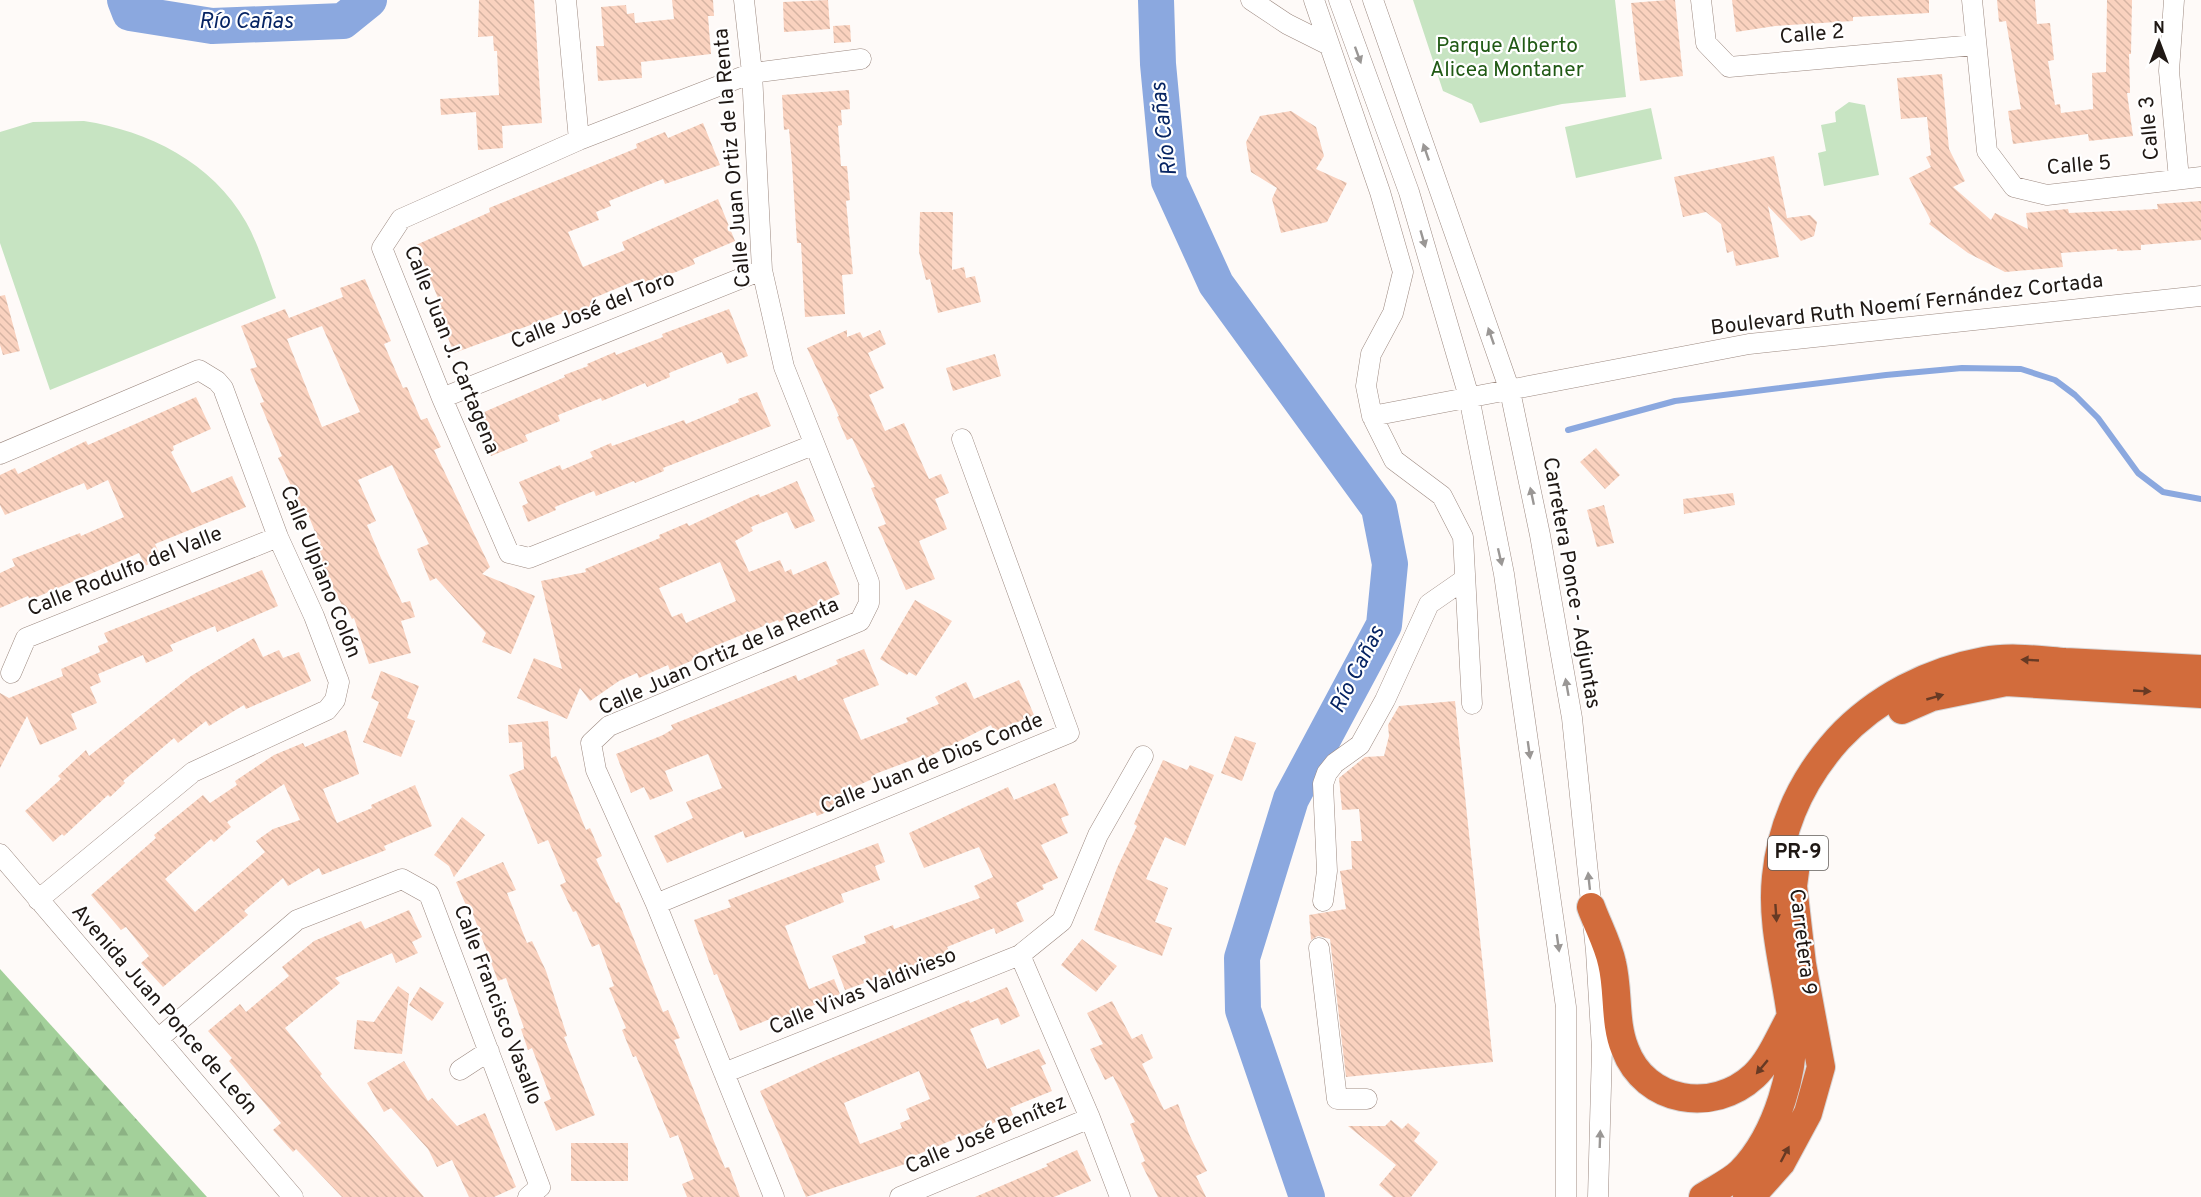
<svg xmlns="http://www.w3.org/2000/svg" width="2201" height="1197" viewBox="0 0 2201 1197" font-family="Overpass,sans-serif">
  <defs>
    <pattern id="forest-firs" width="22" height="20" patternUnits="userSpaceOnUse" patternTransform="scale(1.5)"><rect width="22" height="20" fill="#a3d09a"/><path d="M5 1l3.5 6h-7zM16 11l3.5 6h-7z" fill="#8cb284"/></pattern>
    <pattern id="building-back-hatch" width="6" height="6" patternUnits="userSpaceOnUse" patternTransform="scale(1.5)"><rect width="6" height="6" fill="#fad2bf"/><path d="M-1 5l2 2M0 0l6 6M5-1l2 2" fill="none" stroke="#d6b4a3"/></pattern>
  </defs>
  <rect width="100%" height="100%" fill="#fefaf8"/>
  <path fill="#c7e4c2" d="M1413,0H1615L1626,97L1562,104L1480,123L1472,104L1443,91Z
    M1849,102L1865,105L1879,175L1824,186L1818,153L1826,151L1821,125L1836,122L1835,112Z
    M1651,108L1662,159L1576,178L1565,127Z
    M84,121C148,131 212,162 246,222C259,245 267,274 276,298L50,390L0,243V132L33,122Z"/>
  <path fill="url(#forest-firs)" d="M0,969L207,1197H0Z"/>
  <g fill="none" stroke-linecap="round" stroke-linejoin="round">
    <path stroke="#8ba8df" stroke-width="6" d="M1568,430L1675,401L1886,375L1962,368L2021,369L2055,380L2075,395L2098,418L2138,473L2163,492L2201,499"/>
    <path stroke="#8ba8df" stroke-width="36" d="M125,0L130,13L212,26L343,21L369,0
      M1156,0L1158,64L1169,181L1216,284L1379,508L1390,564L1384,625L1291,799L1242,958L1243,1010L1307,1197"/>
  </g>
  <path fill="url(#building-back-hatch)" fill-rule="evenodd" d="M479,0H534L542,123L502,126L503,148L478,150L476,112L441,115L440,99L499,95L497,51H494L493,36L478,37Z
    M672,0H713L714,16H708L711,54L641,62L642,78L598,81L596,46H604L601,7L626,5L627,14L634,13L635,23L674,19Z
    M828,0L830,29L784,32L783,2Z
    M1667,0H1675L1683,76L1640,81L1631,3Z
    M1732,0H1929V13L1853,17V21L1775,26L1736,32Z
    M1997,0H2035L2037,24L2050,23L2054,60L2048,61L2055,105L2060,104L2061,113L2093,109L2092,73L2106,72L2107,0H2132L2131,54H2129L2130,93H2127L2133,136L2089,141L2088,134L2013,144L2008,111L2021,109L2006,21L1999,22Z
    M850,25L851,42L834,43L833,26Z
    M1942,74L1949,149L1965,181L1953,187L1991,220L1995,213L2028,229L2026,213L2068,209L2069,213L2158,209L2157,204L2201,201V240L2141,245V250L2117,251V249L2061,253L2063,267L2005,272L1968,253L1929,224L1931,221L1909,178L1931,167L1926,157L1931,155L1927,117L1901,119L1897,78Z
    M849,90L850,109L841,110L842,125L838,126L841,166H847L850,200L846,201L853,274L842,275L845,314L805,317L801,243H797L792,164L789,129L784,130L782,95Z
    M1291,111L1316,127L1324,156L1316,169L1347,183L1327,222L1281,233L1272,199L1277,188L1251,172L1246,142L1260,116Z
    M703,123L720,165L665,184L663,179L609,201L611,206L596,212L599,220L568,232L583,267L625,250L622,242L718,199L735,241L693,259L695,264L676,272L639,284L637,280L596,297L598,304L568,317L566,312L454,353L433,300L438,298L416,245L490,212L489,208L637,148L636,144L665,132L668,138Z
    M1774,156L1787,218L1810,215L1817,222L1814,236L1801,241L1768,206L1779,257L1736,266L1733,251L1727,253L1721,224L1706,212L1683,217L1674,177Z
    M920,212H953L952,270L964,267L966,278L975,276L981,302L938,313L930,279L926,280L919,252Z
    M365,279L391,341L384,344L403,388L407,387L421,420L427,418L441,447L434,450L490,567L482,574L535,596L511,654L482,642L486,633L436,578L430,581L417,549L429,544L392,465L358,480L376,521L367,525L381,558L402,603L410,601L415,617L401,621L411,653L369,664L354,618L352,619L348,611L346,613L329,580L316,552L322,549L305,507L302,509L278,458L282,456L260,403L264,402L250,369L257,367L241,326L285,309L289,318L343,297L340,288ZM322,326L360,412L322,427L287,339Z
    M5,295L20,351L3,355L0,345V296Z
    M729,309L748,356L727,364L722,352L669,373L670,377L647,387L645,383L602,401L601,398L558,415L560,421L525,435L528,441L491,456L475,416L565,377L564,375L588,366L587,364L615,352L616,355L663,337L662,334Z
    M847,330V337L860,332L863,338L880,330L886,344L868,353L884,388L869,395L885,431L904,423L929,479L941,474L949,493L935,499L947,529L919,541L935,579L906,590L878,527L886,524L871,488L875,487L852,438L847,440L837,417L839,416L807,348Z
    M995,354L1001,376L953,391L946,368Z
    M757,392L771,426L663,468L664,471L635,483L634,481L596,496L594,491L555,507L556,510L528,522L522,506L528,503L519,482L560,465L562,470L593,457L590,452L611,443L612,446L684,420L686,424L739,402L738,399Z
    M196,397L211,429L173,446L174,450L171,452L192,493L232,476L246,507L155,544L161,558L145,566L139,553L30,600L28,596L0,608V573L15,566L12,559L80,533L81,536L124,517L108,480L87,490L84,483L5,515L0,505V475L15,468L18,474L86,441L88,445Z
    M1596,448L1620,475L1605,489L1580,462Z
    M797,481L815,521L795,529L787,512L751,527L753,531L735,541L749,572L780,560L785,572L791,569L793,575L826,561L840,594L779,622L778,620L698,653L700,657L670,670L668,665L639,678L637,673L619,681L590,701L580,688L567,719L517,698L534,658L562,669L541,581L586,572L585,569L660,538L659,535L687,523L689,526L749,498L759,494L760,497ZM720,562L736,601L686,623L682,613L672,617L659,588Z
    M1733,493L1735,505L1684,514L1683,499Z
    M1604,505L1614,543L1597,547L1587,510Z
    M262,570L278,606L217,632L215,626L170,645L173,651L146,663L143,655L98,674L101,682L90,687L97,703L71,714L77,729L40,745L27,716L0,768V693L9,698L63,676L61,669L100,652L98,646L108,642L104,633Z
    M915,600L952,621L916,676L909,672L907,675L880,659Z
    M254,638L263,657L279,650L283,658L299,652L311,681L246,709L244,705L209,726L206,721L178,743L174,738L123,781L125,783L110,797L108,795L64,836L62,834L53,842L25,811L61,779L58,776L86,750L89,756L191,676Z
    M864,649L879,685L843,699L861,740L908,722L906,718L939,704L935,697L966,682L974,699L1019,680L1034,715L994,732L991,725L924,759L923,756L875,774L877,777L843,792L848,803L817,816L815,812L745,838L743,831L667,863L654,836L693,818L686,802L722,788L708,754L665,771L673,791L650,800L644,787L631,793L616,754L663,735L673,729L671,725L796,675L798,681L838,664L836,660Z
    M381,671L419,686L407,718L415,721L401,757L363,742L379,702L371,698Z
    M1455,701L1493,1062L1346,1077L1330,939L1318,936L1311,940L1309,915L1346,909L1340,871L1352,869L1351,841H1362L1359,809L1342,810L1339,778L1365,757L1384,756L1389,736L1388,725L1399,706Z
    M548,721L551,758L556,756L586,830L590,828L602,856L596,859L616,903L619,902L663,1012L668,1010L680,1038L674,1040L713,1139L725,1168L729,1167L740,1197H687L682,1184L694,1179L678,1135L670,1138L636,1056L633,1057L622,1030L626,1028L609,988L614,986L599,944L592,947L576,911L573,912L560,885L566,882L548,840L538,844L509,775L524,769L522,742L509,743L508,725Z
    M346,730L359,774L323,789L337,823L372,808L371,805L415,785L432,826L384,846L386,850L322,875L319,868L288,886L283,878L244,911L248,915L163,987L141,963L149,956L126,927L121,930L91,895L156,838L154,835L203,795L210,803L237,785L235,781L274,755L303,743L305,747ZM284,784L300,820L273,829L256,841L265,852L195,912L165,879L211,839L214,842L231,827L227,822Z
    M1235,736L1256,743L1242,781L1221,773Z
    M1163,760L1187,770L1190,765L1214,775L1185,846L1165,837L1146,879L1168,888L1155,922L1172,928L1162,956L1094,930L1117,868L1137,826L1134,824Z
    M1055,783L1069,815L1061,818L1068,833L1041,845L1058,878L1042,885L1044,889L1016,903L1024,921L996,934L994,928L947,947L950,952L845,990L832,956L866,943L864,936L893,925L894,929L980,898L974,886L993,877L979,847L924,868L909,833L1008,787L1014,800Z
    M462,817L485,835L454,877L449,866L434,855Z
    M878,843L885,862L875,866L880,880L841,894L844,902L785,926L809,989L834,979L840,994L772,1023L770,1019L740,1031L717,974L714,975L694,920L731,907L728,900Z
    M503,862L516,890L507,893L527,943L532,941L546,971L567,1036L564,1037L595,1115L556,1131L544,1102L551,1099L532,1048L528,1050L521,1029L524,1028L506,978L498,981L471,909L468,910L456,882Z
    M409,910L422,937L412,942L418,953L396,963L392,953L335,978L340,983L285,1028L322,1074L320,1076L424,1197H342L296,1149L293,1152L273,1130L281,1123L229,1061L232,1058L208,1031L240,1004L246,1012L289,976L282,967L314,941L361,921L365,929Z
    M1082,939L1117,966L1096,992L1061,965Z
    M398,986L409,994L402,1054L354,1049L357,1020L374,1022Z
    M420,987L444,1003L432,1021L409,1005Z
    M1007,987L1020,1016L1001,1025L998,1018L970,1029L987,1069L1039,1049L1046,1064L1041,1066L1052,1091L1010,1108L1013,1115L909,1158L911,1162L806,1197L760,1091L824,1061L969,1000L970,1003ZM919,1071L930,1099L906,1109L910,1119L900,1123L902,1128L860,1144L844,1103Z
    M1112,1001L1132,1039L1142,1034L1153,1058L1142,1064L1164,1110L1178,1104L1189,1134L1207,1171L1196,1176L1206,1197H1158L1141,1163L1145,1161L1130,1124L1135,1122L1113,1076L1105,1080L1090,1049L1103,1044L1087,1013Z
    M404,1061L428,1101L432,1098L457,1126L485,1113L516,1187L494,1197H469L452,1160L437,1167L428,1149L391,1108L384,1112L367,1083Z
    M1391,1120L1402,1129L1408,1123L1420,1133L1414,1141L1438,1162L1411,1197H1393L1379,1185L1396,1165L1348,1126H1385Z
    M571,1143H628V1181H571Z
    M1077,1150L1091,1181L1054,1197H975L1048,1166L1046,1164Z"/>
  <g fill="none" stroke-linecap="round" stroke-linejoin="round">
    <defs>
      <path id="minor" d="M566,0L579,140
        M744,0L752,73L762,270L784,367L869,582V603L860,621L609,726L591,743L596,770L656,904L774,1197
        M1251,0L1287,24L1329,45
        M1314,0L1380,192L1403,272L1393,313L1371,354L1366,386L1372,416L1394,460L1442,496L1463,537L1472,704
        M1339,0L1409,192L1469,397L1504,574L1566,1007V1197
        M1373,0L1510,391L1540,535L1572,718L1596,951L1602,1049L1598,1197
        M1701,0L1706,43L1729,67L1975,45
        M1972,0L1987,151L2014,187L2047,195L2201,177
        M2174,0L2169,71L2179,179
        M442,398L762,270
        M1372,416L1749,344L2201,296
        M813,445L529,558L509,553L442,398L382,248L401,219L579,140L752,73L861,59
        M0,454L199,370L217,381L223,388L278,537L314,616L339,682L335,700L327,710L193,772L38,900
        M11,673L26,638L278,537
        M0,854L293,1197
        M1323,901L1327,871L1323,784L1327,773L1335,763L1360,745L1385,700L1429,604L1465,579
        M656,904L1069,733L962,439
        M1319,948L1337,1099H1367
        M1020,955L1090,1118L1120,1197
        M158,1039L297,920L402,879L429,894L540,1187L528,1197
        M460,1070L489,1051
        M724,1073L1020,955L1062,921L1098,835L1143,756
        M900,1197L1090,1118"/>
      <path id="highway" d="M1902,710L1932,697L2006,682L2201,694
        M1591,907C1598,926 1608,944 1612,963C1619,992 1614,1022 1625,1049C1645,1103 1713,1114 1754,1076C1770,1061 1779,1038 1790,1018
        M1703,1197C1715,1189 1731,1182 1741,1172C1777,1135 1798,1066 1791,1016C1785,970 1771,924 1776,877C1781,825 1803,778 1838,739C1876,698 1929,671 1984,661C2010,656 2039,660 2065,662C2110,664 2156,667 2201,669
        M1747,1197L1756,1191L1781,1163L1808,1113L1821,1067L1802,964L1793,886L1795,871"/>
    </defs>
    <use href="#minor" stroke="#9c8980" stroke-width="21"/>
    <use href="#highway" stroke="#d7d5d5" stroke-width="30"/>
    <use href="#minor" stroke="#fff" stroke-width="20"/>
    <use href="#highway" stroke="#d26c3c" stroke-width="28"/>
  </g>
  <defs><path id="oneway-solid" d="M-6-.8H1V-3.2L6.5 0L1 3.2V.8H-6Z" transform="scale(1.5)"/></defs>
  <g fill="#9a9795">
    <use href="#oneway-solid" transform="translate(1358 55) rotate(70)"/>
    <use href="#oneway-solid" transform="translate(1426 152) rotate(-109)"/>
    <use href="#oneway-solid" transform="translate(1423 239) rotate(74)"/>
    <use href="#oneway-solid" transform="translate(1491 336) rotate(-109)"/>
    <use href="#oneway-solid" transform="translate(1532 496) rotate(-102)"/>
    <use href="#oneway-solid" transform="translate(1500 557) rotate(77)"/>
    <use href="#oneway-solid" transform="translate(1567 687) rotate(-100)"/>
    <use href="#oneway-solid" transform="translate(1529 750) rotate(82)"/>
    <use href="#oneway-solid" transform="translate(1589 881) rotate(-96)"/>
    <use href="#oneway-solid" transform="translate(1558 943) rotate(82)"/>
    <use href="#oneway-solid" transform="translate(1600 1139) rotate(-88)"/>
  </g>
  <g fill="#673a24">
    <use href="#oneway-solid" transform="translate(2030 660) rotate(-177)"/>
    <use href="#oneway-solid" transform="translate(2142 691) rotate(3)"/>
    <use href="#oneway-solid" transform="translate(1935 697) rotate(-16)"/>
    <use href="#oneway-solid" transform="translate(1776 913) rotate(86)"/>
    <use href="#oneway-solid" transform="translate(1762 1067) rotate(130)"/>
    <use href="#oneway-solid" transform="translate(1785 1154) rotate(-62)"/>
  </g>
  <g text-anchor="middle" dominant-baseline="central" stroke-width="4.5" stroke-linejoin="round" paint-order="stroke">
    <rect fill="#fff" stroke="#625d5a" stroke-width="1.5" x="1768" y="836" width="60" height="34" rx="4.5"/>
    <g font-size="20" font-weight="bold" fill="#1f1814">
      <text x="1798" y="853">PR-9</text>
    </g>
    <g font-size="21" fill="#1f1814" stroke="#fff">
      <text transform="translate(1812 35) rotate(-5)">Calle 2</text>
      <text transform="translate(2150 128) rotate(-95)">Calle 3</text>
      <text transform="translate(733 158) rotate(-95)">Calle Juan Ortiz de la Renta</text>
      <text transform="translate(2079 166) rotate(-5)">Calle 5</text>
      <text transform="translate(1907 305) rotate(-7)">Boulevard Ruth Noemí Fernández Cortada</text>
      <text transform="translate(593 311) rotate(-22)">Calle José del Toro</text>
      <text transform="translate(451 350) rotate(68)">Calle Juan J. Cartagena</text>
      <text transform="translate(125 572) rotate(-22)">Calle Rodulfo del Valle</text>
      <text transform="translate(320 572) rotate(68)">Calle Ulpiano Colón</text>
      <text transform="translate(1571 583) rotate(80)">Carretera Ponce - Adjuntas</text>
      <text transform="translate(719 657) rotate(-24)">Calle Juan Ortiz de la Renta</text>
      <text transform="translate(932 764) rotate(-22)">Calle Juan de Dios Conde</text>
      <text transform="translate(1802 942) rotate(83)">Carretera 9</text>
      <text transform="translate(863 992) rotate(-22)">Calle Vivas Valdivieso</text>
      <text transform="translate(497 1005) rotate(69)">Calle Francisco Vasallo</text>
      <text transform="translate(164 1010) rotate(49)">Avenida Juan Ponce de León</text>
      <text transform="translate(986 1135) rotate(-23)">Calle José Benítez</text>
    </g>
    <g font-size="21" fill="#215a15" stroke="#fff">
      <text x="1507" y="46">Parque Alberto<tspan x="1507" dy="24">Alicea Montaner</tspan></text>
    </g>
    <g font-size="22" font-style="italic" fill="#062463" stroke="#fff">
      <text x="246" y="22">Río Cañas</text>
      <text transform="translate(1165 129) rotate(-97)">Río Cañas</text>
      <text transform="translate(1358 670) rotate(-63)">Río Cañas</text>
    </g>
  </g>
  <g transform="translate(2159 42)" stroke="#ffffff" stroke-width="4.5" paint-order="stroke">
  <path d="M0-4.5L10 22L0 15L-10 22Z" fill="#1f1814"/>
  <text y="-9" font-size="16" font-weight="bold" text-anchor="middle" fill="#1f1814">N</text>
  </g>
</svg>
